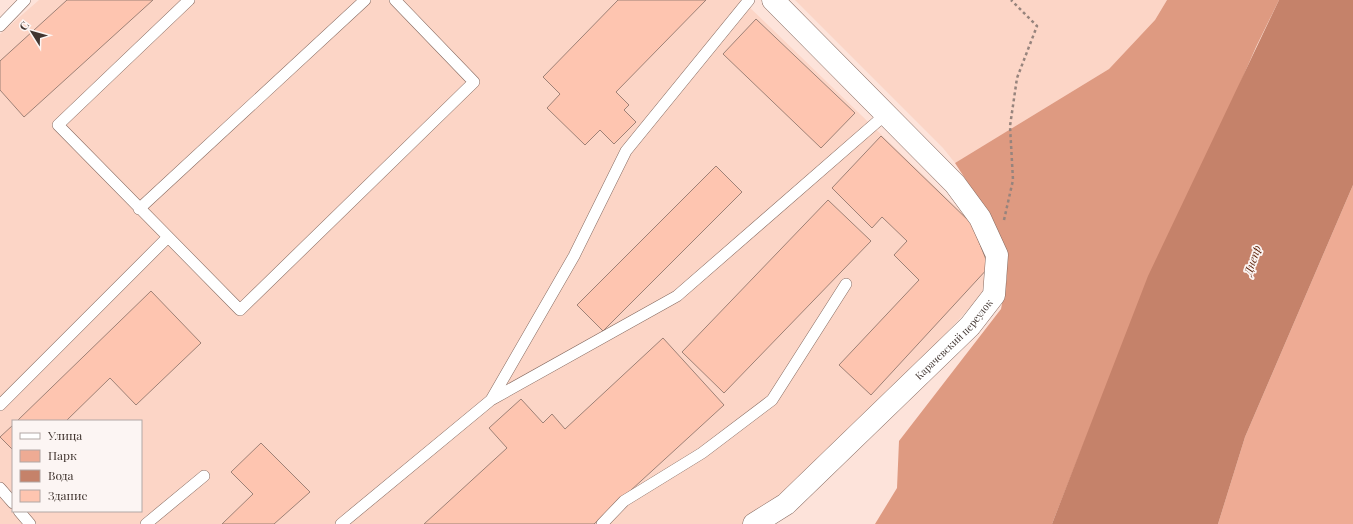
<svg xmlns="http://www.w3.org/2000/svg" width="1353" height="524" viewBox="0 0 1353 524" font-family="'Playfair Display',serif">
  <rect width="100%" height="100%" fill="#fde3da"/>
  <path fill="#fcd5c6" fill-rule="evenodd" d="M39,0H742L982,232L986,290L796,496L751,524H0V34ZM13,421H141V511H13Z
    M795,0H1167L1155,20L1109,69L955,163L943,148Z"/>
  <path fill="#eeab94" d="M1353,185V524H1218L1245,437Z"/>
  <path fill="#de9a81" d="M1167,0H1279L1256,47L1097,410L1052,524H875L897,488L899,441L1001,309L1007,278L1004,249L990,217L955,163L1109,69L1155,20Z"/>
  <path fill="#c5826a" d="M1279,0H1353V185L1245,437L1218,524H1052L1148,276Z"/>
  <path fill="#fec5b0" stroke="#9e8176" d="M67,0H153L24,117L0,90V61Z
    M618,0H706L616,92L629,105L624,110L636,122L614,144L600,130L585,145L547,108L560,94L543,77Z
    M756,19L855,113L821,148L723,54Z
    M881,136L972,224L989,267L871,395L839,365L919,280L894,255L907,241L882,217L872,228L832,188Z
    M716,166L742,192L603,331L577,305Z
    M828,200L871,241L724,393L682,352Z
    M151,291L201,343L136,405L110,378L66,421H17Z
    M663,338L724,405L594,524H424L507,448L489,428L521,399L543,423L552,414L565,429Z
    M13,425V450L0,437Z
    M261,443L310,492L274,524H222L253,494L231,472Z"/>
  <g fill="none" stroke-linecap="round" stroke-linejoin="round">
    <defs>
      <path id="lane" d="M189,0L58,125L240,310L474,82L395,0
        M0,26L25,0
        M139,209L365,0
        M491,400L574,256L626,151L749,0
        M0,405L167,238
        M0,488L13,503
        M19,511L30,524
        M146,524L204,476
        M341,524L491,400L677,296L886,114
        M602,524L624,501L702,453L772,400L846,284"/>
      <g id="street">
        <path id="s1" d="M754,524L786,504L970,326L994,295L997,255L980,218L955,184L773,0"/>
      </g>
    </defs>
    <use href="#lane" stroke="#85695f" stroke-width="12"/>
    <use href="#street" stroke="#85695f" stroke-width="23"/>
    <path stroke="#97847d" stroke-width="2.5" stroke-dasharray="3 3" stroke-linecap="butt" d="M1004,220L1013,180L1010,126L1017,78L1037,26L1011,0"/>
    <use href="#lane" stroke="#fff" stroke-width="11"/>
    <use href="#street" stroke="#fff" stroke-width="22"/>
  </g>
  <g text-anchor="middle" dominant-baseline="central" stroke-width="3.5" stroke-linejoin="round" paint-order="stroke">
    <g font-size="10" fill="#413530" stroke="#fcf5f3">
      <text stroke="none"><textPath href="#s1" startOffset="273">Карачевский переулок</textPath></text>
    </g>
    <g font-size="11" font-style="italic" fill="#571a00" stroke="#fcf5f3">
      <text transform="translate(1252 260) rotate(-71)">Днепр</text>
    </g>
  </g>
  <rect x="12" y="420" width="130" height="92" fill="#fcf5f3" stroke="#b1a8a5"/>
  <rect x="20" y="433" width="20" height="6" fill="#ffffff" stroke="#b1a8a5"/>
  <text x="48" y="440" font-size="12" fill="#413530">Улица</text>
  <rect x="20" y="450" width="20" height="12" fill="#eeab94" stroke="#b1a8a5"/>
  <text x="48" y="460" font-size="12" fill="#413530">Парк</text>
  <rect x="20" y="470" width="20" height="12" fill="#c5826a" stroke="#b1a8a5"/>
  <text x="48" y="480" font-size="12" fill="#413530">Вода</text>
  <rect x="20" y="490" width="20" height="12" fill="#fec5b0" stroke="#b1a8a5"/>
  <text x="48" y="500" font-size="12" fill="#413530">Здание</text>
  <g transform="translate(32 32) rotate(307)" stroke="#fcf5f3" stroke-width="3" paint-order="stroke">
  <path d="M0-3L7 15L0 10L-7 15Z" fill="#413530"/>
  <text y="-6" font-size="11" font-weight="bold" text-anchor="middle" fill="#413530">С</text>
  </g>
</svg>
